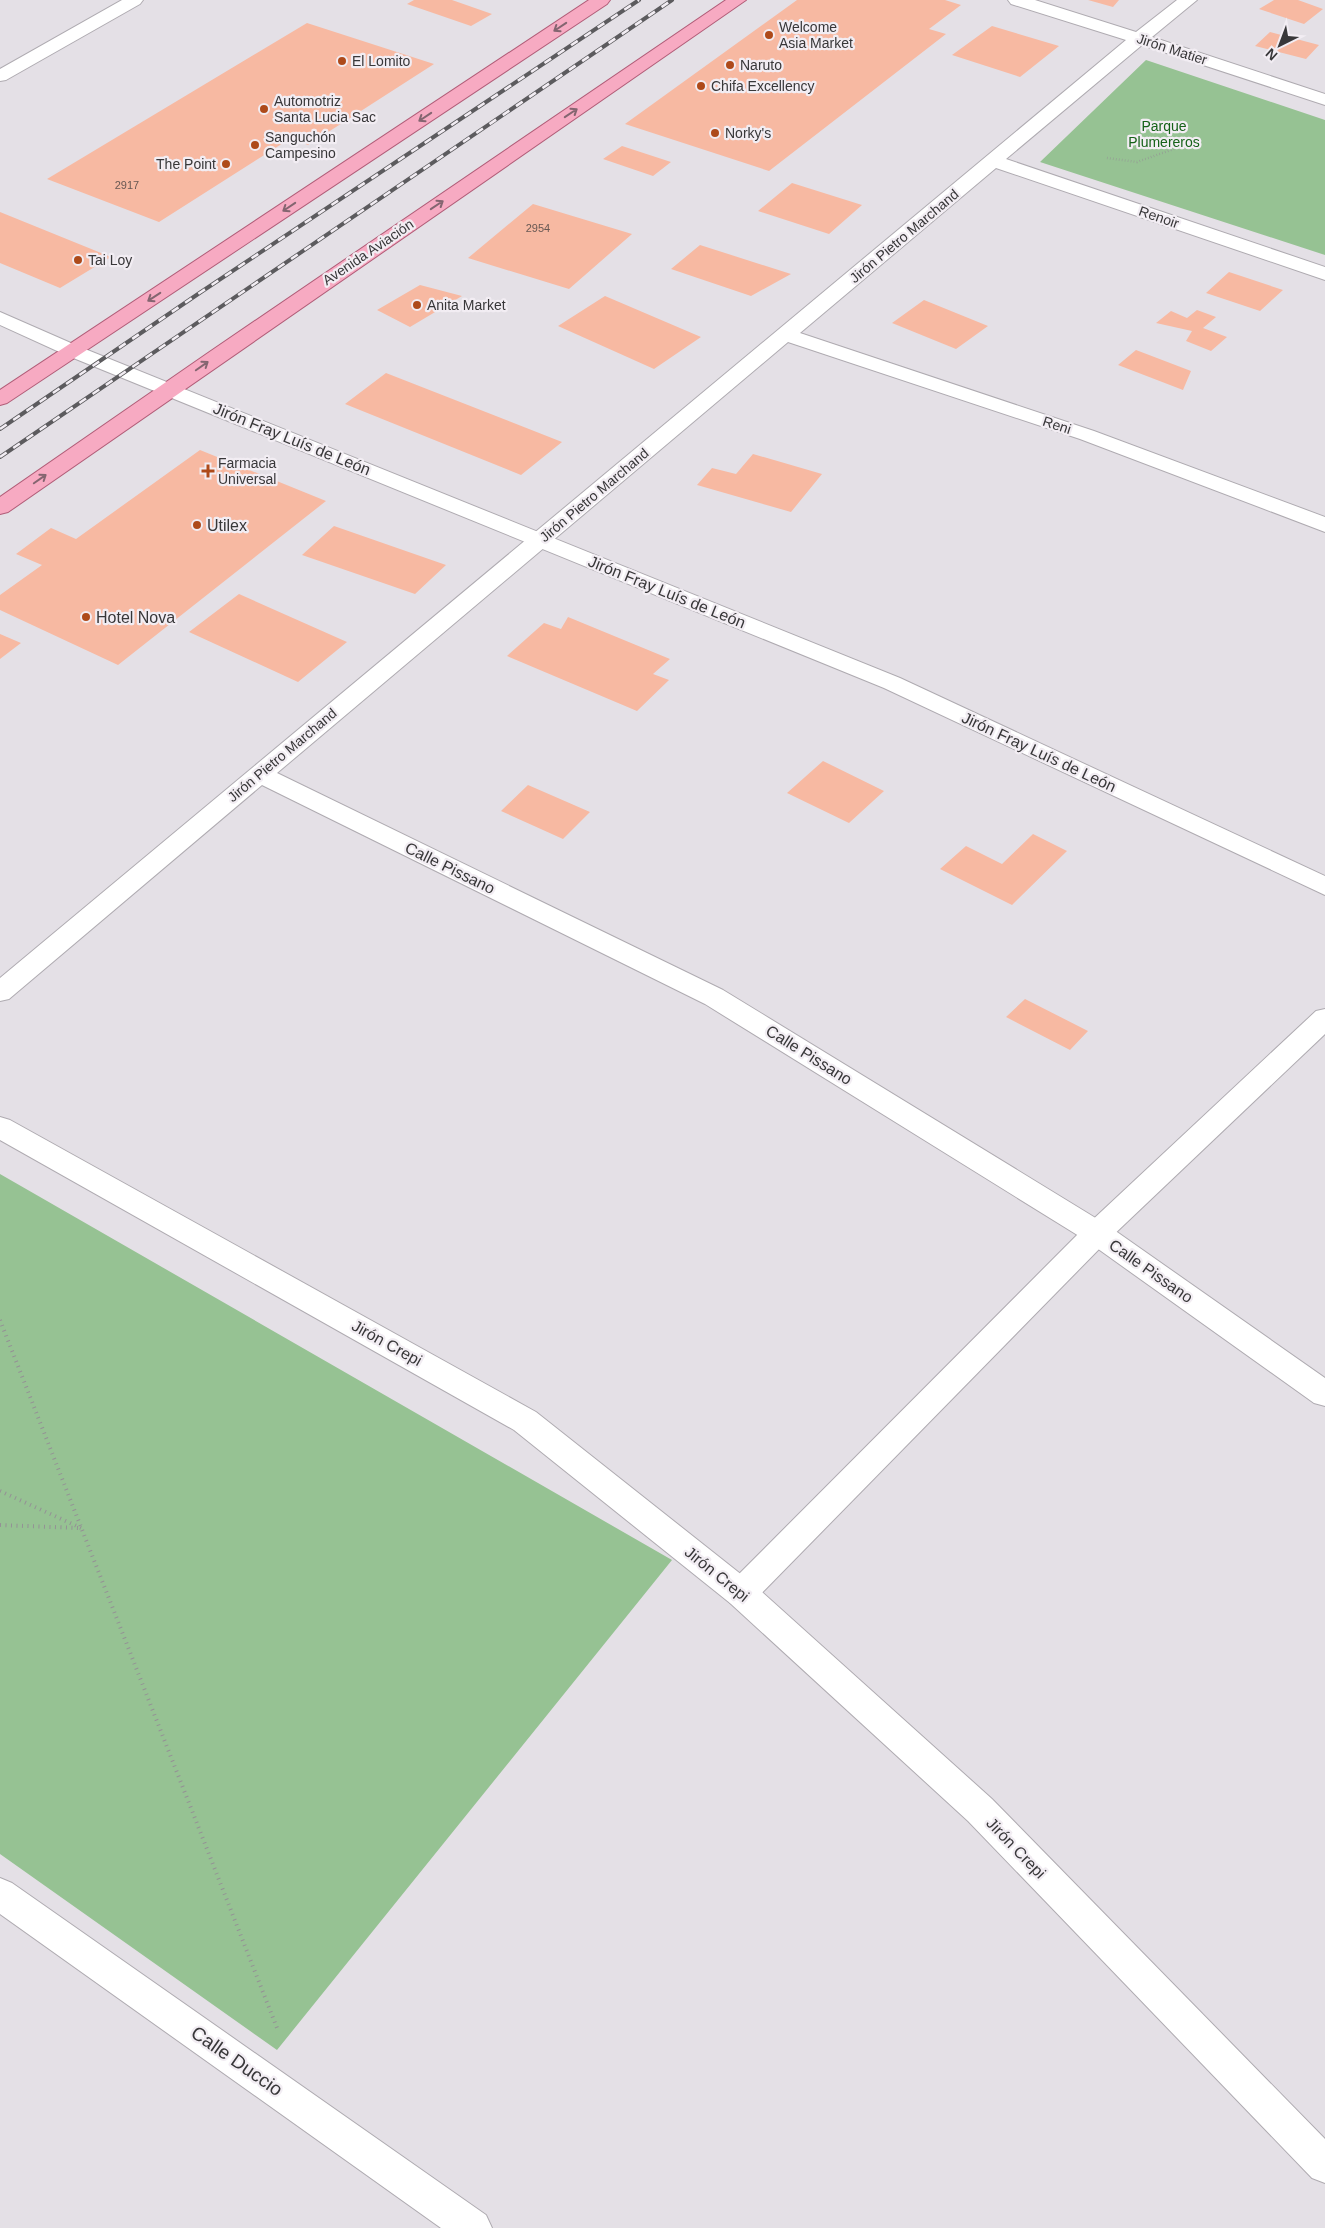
<svg xmlns="http://www.w3.org/2000/svg" width="1325" height="2228" viewBox="0 0 1325 2228" font-family="Helvetica,sans-serif">
  <rect width="100%" height="100%" fill="#e4e0e6"/>
  <path fill="#96c293" d="M1146,60L1325,120V255L1040,162Z
    M0,1174L672,1560L277,2050L0,1854Z"/>
  <path fill="#f7b9a2" d="M414,0H452L492,14L471,26L407,4Z
    M797,0H945L961,5L929,29L946,34L769,171L625,124Z
    M1088,0H1119L1113,7Z
    M1274,0H1298L1323,9L1304,24L1259,9Z
    M307,23L434,64L308,145L291,138L159,222L47,179Z
    M992,26L1059,46L1020,77L952,55Z
    M1270,32L1319,45L1306,59L1255,46Z
    M622,146L671,162L653,176L603,159Z
    M792,183L862,205L829,234L758,211Z
    M533,204L632,234L569,289L468,258Z
    M0,212L111,257L60,288L0,263Z
    M700,245L791,274L751,296L671,269Z
    M1229,272L1283,290L1260,311L1206,293Z
    M420,285L462,296L410,327L377,310Z
    M605,296L701,337L654,369L558,326Z
    M924,300L988,326L956,349L892,323Z
    M1197,310L1216,317L1203,328L1227,337L1211,351L1186,341L1192,331L1156,323L1171,311L1187,318Z
    M1136,350L1191,371L1183,390L1118,365Z
    M386,373L562,442L521,475L345,404Z
    M200,450L326,501L118,665L0,610V595L42,565L16,554L51,528L76,539Z
    M753,454L822,474L791,512L697,485L712,468L736,474Z
    M334,526L446,565L415,594L302,555Z
    M239,594L347,642L298,682L189,632Z
    M568,617L670,659L653,674L669,680L637,711L507,656L544,623L561,629Z
    M0,634L21,643L0,659Z
    M823,761L884,791L849,823L787,793Z
    M528,785L590,812L563,839L501,811Z
    M1033,834L1067,851L1012,905L940,869L966,846L1002,864Z
    M1025,999L1088,1031L1070,1050L1006,1017Z"/>
  <g fill="none" stroke-linecap="round" stroke-linejoin="round">
    <defs>
      <path id="pedestrian" d="M1325,1009V1034L1107,1241L752,1603L741,1607L730,1603L725,1593L730,1583L1087,1225L1316,1011Z"/>
      <path id="minor" d="M122,0H143L140,4L6,80L0,81V69Z
        M1008,0H1035L1136,32L1177,0H1197L1152,37L1325,94V105L1142,45L1006,159L1325,267V280L996,168L800,333L1094,431L1325,517V532L1080,439L788,342L277,773L723,990L1107,1225L1325,1378V1406L1314,1403L1087,1241L705,1004L262,785L9,999L0,1001V978L1126,40L1011,4Z
        M0,1117L10,1120L536,1412L752,1583L992,1799L1325,2139V2183L1312,2178L968,1821L730,1603L514,1430L0,1140Z
        M0,1878L12,1883L486,2215L492,2228H441L0,1914Z"/>
      <path id="tertiary" d="M0,312L80,347L900,678L1325,876V895L884,688L66,355L0,325Z"/>
      <path id="primary" d="M589,0H610L607,4L7,403L0,405V390Z
        M726,0H746L8,512L0,514V497L208,353Z"/>
    </defs>
    <use href="#pedestrian" stroke="#afabb1" stroke-width="2"/>
    <use href="#minor" stroke="#afabb1" stroke-width="2"/>
    <use href="#tertiary" stroke="#afabb1" stroke-width="2"/>
    <use href="#primary" stroke="#b15d78" stroke-width="2"/>
    <path stroke="#949195" stroke-width="2.5" stroke-dasharray="0.5 2.5" stroke-linecap="butt" d="M1107,158L1137,162L1188,144"/>
    <path stroke="#949195" stroke-width="4" stroke-dasharray="1 4.5" stroke-linecap="butt" d="M0,1320L277,2028
      M0,1491L81,1528
      M0,1525L78,1528"/>
    <use href="#pedestrian" fill="#fff" fill-rule="evenodd"/>
    <use href="#minor" fill="#fff" fill-rule="evenodd"/>
    <use href="#tertiary" fill="#fff" fill-rule="evenodd"/>
    <use href="#primary" fill="#f7aac2" fill-rule="evenodd"/>
    <defs>
      <path id="rail" d="M0,429L201,292L639,0
        M0,457L672,0"/>
    </defs>
    <use href="#rail" stroke="#5c5b5e" stroke-width="4"/>
    <use href="#rail" stroke="#f2edf3" stroke-width="2.5" stroke-dasharray="8" stroke-linecap="butt"/>
  </g>
  <defs><path id="oneway-shaft" d="M-6 0H5M1.5-3L5.5 0L1.5 3" fill="none" stroke-width="1.6" stroke-linecap="round" stroke-linejoin="round" transform="scale(1.25)"/></defs>
  <g stroke="#846570">
    <use href="#oneway-shaft" transform="translate(560 27) rotate(146)"/>
    <use href="#oneway-shaft" transform="translate(571 113) rotate(-34)"/>
    <use href="#oneway-shaft" transform="translate(425 117) rotate(146)"/>
    <use href="#oneway-shaft" transform="translate(437 205) rotate(-34)"/>
    <use href="#oneway-shaft" transform="translate(289 207) rotate(146)"/>
    <use href="#oneway-shaft" transform="translate(154 297) rotate(147)"/>
    <use href="#oneway-shaft" transform="translate(202 366) rotate(-35)"/>
    <use href="#oneway-shaft" transform="translate(40 479) rotate(-35)"/>
  </g>
  <g fill="#ae4a1a" stroke="#f2edf3" stroke-width="2">
    <circle cx="769" cy="35" r="5"/>
    <circle cx="342" cy="61" r="5"/>
    <circle cx="730" cy="65" r="5"/>
    <circle cx="701" cy="86" r="5"/>
    <circle cx="264" cy="109" r="5"/>
    <circle cx="715" cy="133" r="5"/>
    <circle cx="255" cy="145" r="5"/>
    <circle cx="226" cy="164" r="5"/>
    <circle cx="78" cy="260" r="5"/>
    <circle cx="417" cy="305" r="5"/>
    <path d="M205.5 463.5h5v5h5v5h-5v5h-5v-5h-5v-5h5z"/>
    <circle cx="197" cy="525" r="5"/>
    <circle cx="86" cy="617" r="5"/>
  </g>
  <g text-anchor="middle" dominant-baseline="central" stroke-width="4.5" stroke-linejoin="round" paint-order="stroke">
    <g font-size="11" fill="#685853">
      <text x="127" y="185">2917</text>
      <text x="538" y="228">2954</text>
    </g>
    <g font-size="14" fill="#383739" stroke="#f2edf3" text-anchor="start">
      <text x="779" y="27">Welcome<tspan x="779" dy="16">Asia Market</tspan></text>
      <text x="352" y="61">El Lomito</text>
      <text x="740" y="65">Naruto</text>
      <text x="711" y="86">Chifa Excellency</text>
      <text x="274" y="101">Automotriz<tspan x="274" dy="16">Santa Lucia Sac</tspan></text>
      <text x="725" y="133">Norky's</text>
      <text x="265" y="137">Sanguchón<tspan x="265" dy="16">Campesino</tspan></text>
      <text x="216" y="164" text-anchor="end">The Point</text>
      <text x="88" y="260">Tai Loy</text>
      <text x="427" y="305">Anita Market</text>
      <text x="218" y="463">Farmacia<tspan x="218" dy="16">Universal</tspan></text>
    </g>
    <g font-size="14" fill="#383739" stroke="#f2edf3">
      <text transform="translate(1172 49) rotate(18)">Jirón Matier</text>
      <text transform="translate(1159 217) rotate(19)">Renoir</text>
      <text transform="translate(904 236) rotate(-40)">Jirón Pietro Marchand</text>
      <text transform="translate(368 252) rotate(-34)">Avenida Aviación</text>
      <text transform="translate(1057 425) rotate(18)">Reni</text>
      <text transform="translate(594 495) rotate(-40)">Jirón Pietro Marchand</text>
      <text transform="translate(282 755) rotate(-40)">Jirón Pietro Marchand</text>
    </g>
    <g font-size="14" fill="#166219" stroke="#f2edf3">
      <text x="1164" y="126">Parque<tspan x="1164" dy="16">Plumereros</tspan></text>
    </g>
    <g font-size="16" fill="#383739" stroke="#f2edf3">
      <text transform="translate(292 439) rotate(22)">Jirón Fray Luís de León</text>
      <text transform="translate(667 592) rotate(22)">Jirón Fray Luís de León</text>
      <text transform="translate(1039 752) rotate(25)">Jirón Fray Luís de León</text>
      <text transform="translate(450 868) rotate(26)">Calle Pissano</text>
      <text transform="translate(809 1055) rotate(32)">Calle Pissano</text>
      <text transform="translate(1151 1271) rotate(35)">Calle Pissano</text>
      <text transform="translate(387 1343) rotate(29)">Jirón Crepi</text>
      <text transform="translate(717 1574) rotate(39)">Jirón Crepi</text>
      <text transform="translate(1016 1848) rotate(46)">Jirón Crepi</text>
    </g>
    <g font-size="16" fill="#383739" stroke="#f2edf3" text-anchor="start">
      <text x="207" y="525">Utilex</text>
      <text x="96" y="617">Hotel Nova</text>
    </g>
    <g font-size="19" fill="#383739" stroke="#f2edf3">
      <text transform="translate(237 2061) rotate(35)">Calle Duccio</text>
    </g>
  </g>
  <g transform="translate(1280 45) rotate(222)" stroke="#f2edf3" stroke-width="4" paint-order="stroke">
  <path d="M0-4L9 19L0 12L-9 19Z" fill="#383739"/>
  <text y="-8" font-size="14" font-weight="bold" text-anchor="middle" fill="#383739">N</text>
  </g>
</svg>
